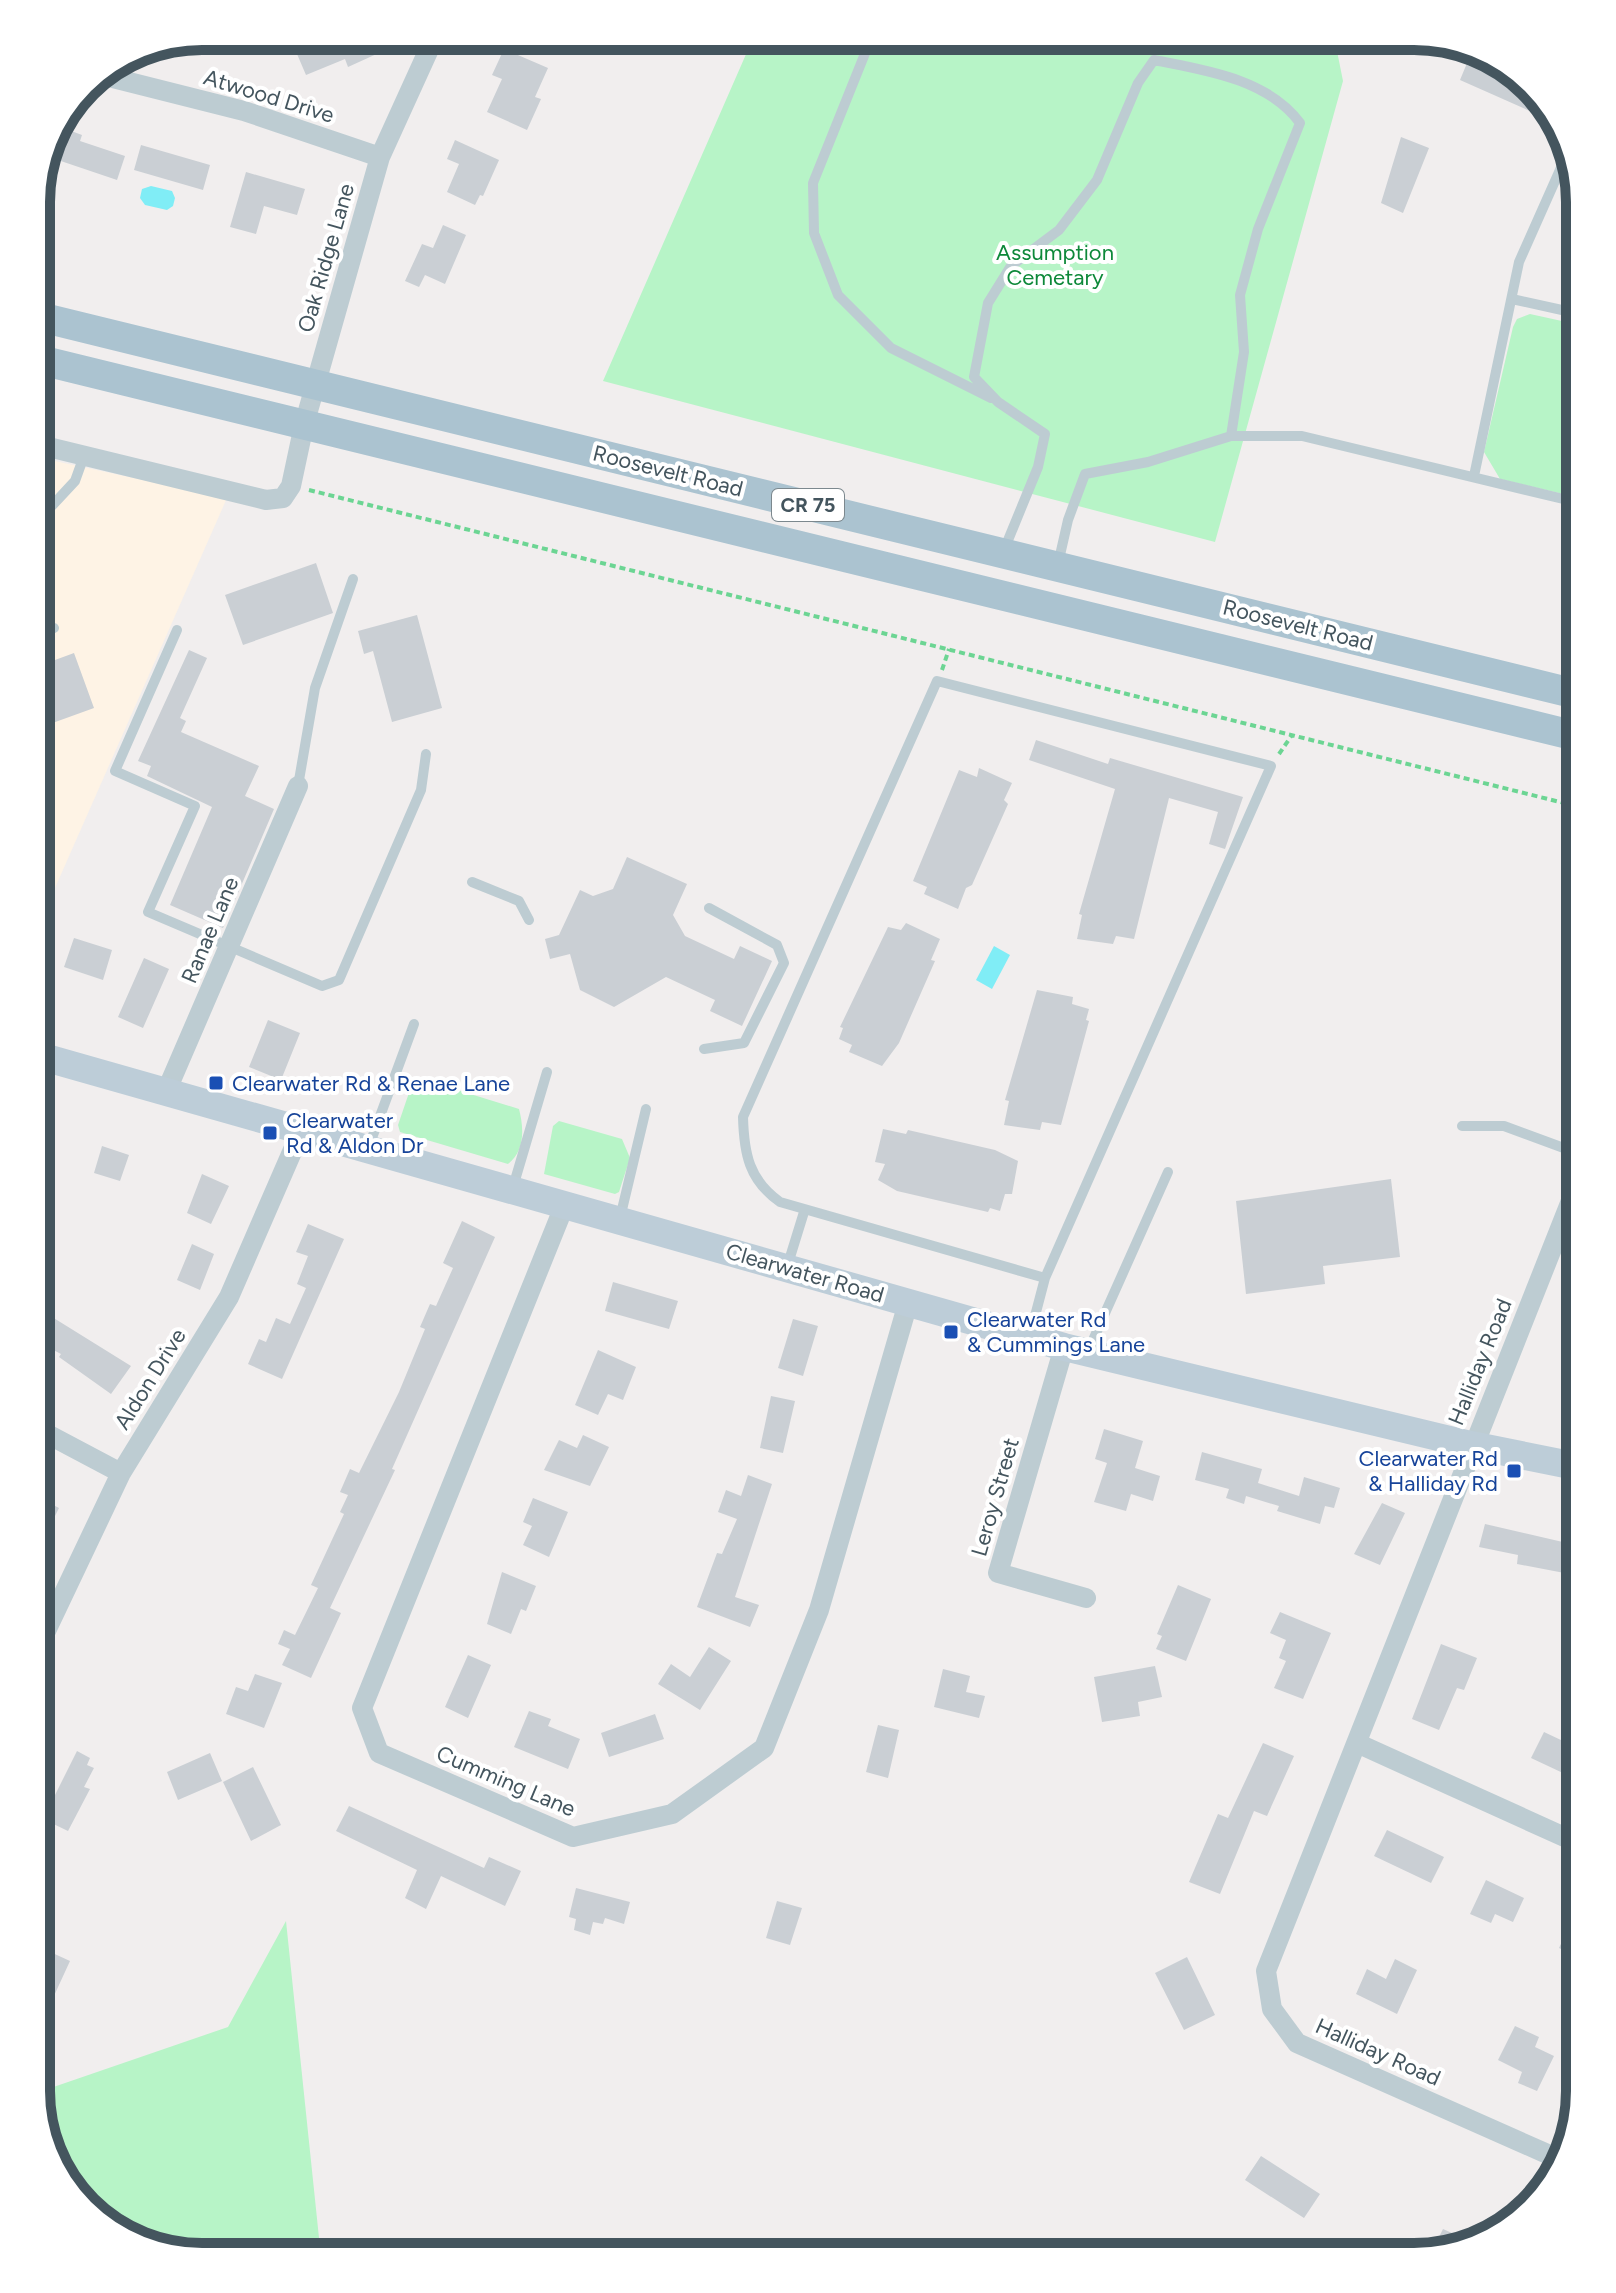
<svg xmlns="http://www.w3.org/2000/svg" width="1616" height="2293" viewBox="0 0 1616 2293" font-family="Figtree,sans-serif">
  <rect width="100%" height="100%" fill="#f1eeee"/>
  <path fill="#fef3e5" d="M36,457L227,498L36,931Z"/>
  <path fill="#b7f4c7" d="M754,36H1334L1343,81L1215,542L603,381Z
    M1530,314L1580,325V498L1500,479L1484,452L1513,327L1517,319Z
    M422,1079L519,1109C524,1128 525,1151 508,1164L400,1132L398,1125L413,1081Z
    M559,1121L622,1139L630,1158L619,1192L615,1194L544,1174L553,1126Z
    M286,1921L321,2257H191L118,2235L58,2175L36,2093L228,2027Z"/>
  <path fill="#80edf6" d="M151,186L172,191L175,198L173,206L167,210L145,205L140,198L142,189Z
    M994,946L1010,955L992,989L976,980Z"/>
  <path fill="#cacfd4" d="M339,36H374L381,52L348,67L345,59L306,75L297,54Z
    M504,49L548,68L535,97L541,99L527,130L487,112L502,79L492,75Z
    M1472,51L1498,58L1559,124L1460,80Z
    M55,125L82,135L80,141L125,156L117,180L46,156Z
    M1401,137L1429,148L1403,213L1381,203Z
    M455,140L499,160L483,196L480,195L475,205L447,192L459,164L447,159Z
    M141,145L210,165L203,190L134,170Z
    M246,172L305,189L297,215L264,206L256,234L230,227Z
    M443,225L466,235L445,284L425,275L419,287L405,281L422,244L433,248Z
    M316,563L333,613L243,645L225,595Z
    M417,615L442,708L392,722L373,651L364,654L358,631Z
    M189,650L207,658L180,718L186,721L181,732L259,766L245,796L274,809L223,928L170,905L212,807L147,776L151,766L138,761Z
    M74,653L94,708L36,729V667Z
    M1036,740L1108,764L1110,758L1243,797L1225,849L1209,844L1218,812L1169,798L1134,939L1116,936L1113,944L1077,939L1082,915L1079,914L1115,789L1029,760Z
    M979,768L1012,783L1004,800L1008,804L972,885L966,888L958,909L924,894L927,887L913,881L959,770L977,777Z
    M627,857L687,884L673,915L685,936L734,959L740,946L772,961L742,1026L710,1011L715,1000L666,977L614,1007L580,990L570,954L550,959L545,939L559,935L580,890L593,896L613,889Z
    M906,923L940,939L931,960L935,961L899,1043L882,1066L849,1052L852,1045L839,1039L843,1028L840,1027L888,927L901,930Z
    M74,938L112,950L103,980L64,967Z
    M144,958L169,969L143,1028L118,1017Z
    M1037,990L1073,997L1072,1004L1089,1009L1086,1020L1089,1021L1061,1125L1042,1122L1040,1130L1004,1125L1009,1101L1005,1100Z
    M268,1020L300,1033L281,1080L249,1067Z
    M883,1129L906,1134L908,1130L995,1150L1018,1161L1012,1194H1005L1000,1211L990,1208L988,1212L897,1191L878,1180L885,1164L875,1162Z
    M102,1146L129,1155L120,1181L94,1173Z
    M202,1174L229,1186L211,1224L187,1213Z
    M1391,1179L1400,1257L1323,1266L1325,1284L1246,1294L1236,1201Z
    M462,1221L495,1237L392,1469L395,1470L330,1608L341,1613L311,1678L282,1665L290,1649L278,1644L284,1630L295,1635L318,1588L311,1585L344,1514L340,1512L348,1495L340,1492L350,1469L359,1473L399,1392L425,1329L420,1327L430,1304L436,1306L453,1268L443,1263Z
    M308,1224L344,1239L282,1379L248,1364L259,1339L266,1342L276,1318L290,1324L306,1288L297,1284L308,1256L296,1252Z
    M192,1244L214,1254L200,1290L177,1280Z
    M613,1282L678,1301L669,1329L605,1311Z
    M36,1307L131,1366L111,1394L59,1357L61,1354L36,1341Z
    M793,1319L818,1326L803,1376L778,1368Z
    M598,1350L636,1367L623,1400L608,1394L598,1415L575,1405Z
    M771,1396L795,1401L783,1453L760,1448Z
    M1104,1429L1143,1441L1135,1468L1160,1476L1153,1501L1131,1494L1126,1511L1094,1502L1107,1463L1095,1459Z
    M583,1435L609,1447L590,1486L544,1470L559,1440L577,1448Z
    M1202,1452L1262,1469L1258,1483L1299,1496L1304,1477L1340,1488L1334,1508L1325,1506L1320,1524L1277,1511L1279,1506L1246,1496L1244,1504L1226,1498L1229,1489L1195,1480Z
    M748,1475L772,1484L735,1597L759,1605L750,1627L697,1607L717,1553L722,1554L737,1519L718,1512L726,1490L741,1496Z
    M36,1496L59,1508L49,1528L36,1522Z
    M533,1498L568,1512L549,1557L523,1545L532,1526L523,1522Z
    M1382,1503L1405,1513L1380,1565L1354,1554Z
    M1485,1524L1580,1546V1576L1517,1564L1518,1555L1479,1547Z
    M502,1572L536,1586L526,1611L521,1609L511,1634L487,1624Z
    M1178,1585L1211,1599L1186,1661L1156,1649L1162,1636L1157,1634Z
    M1280,1612L1331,1633L1303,1699L1274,1688L1286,1661L1279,1658L1286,1640L1270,1633Z
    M1441,1644L1477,1658L1464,1690L1457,1688L1439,1730L1412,1719Z
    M709,1647L731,1661L700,1710L658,1684L671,1664L690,1677Z
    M468,1655L491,1665L468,1718L445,1707Z
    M1155,1666L1162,1697L1138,1702L1140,1716L1102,1722L1094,1677Z
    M943,1669L970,1676L966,1692L985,1696L979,1718L934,1707Z
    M255,1674L282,1683L264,1728L226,1714L236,1687L248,1691Z
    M529,1711L551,1719L548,1726L580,1739L568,1769L514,1747Z
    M655,1714L664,1739L609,1757L601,1733Z
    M878,1725L899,1730L888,1778L866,1772Z
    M1544,1732L1580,1749V1781L1531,1758Z
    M1263,1743L1294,1756L1267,1816L1254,1811L1220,1894L1189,1882L1218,1814L1228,1818Z
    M77,1751L90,1758L87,1765L94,1768L84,1787L90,1789L68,1831L43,1819Z
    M210,1753L222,1781L178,1800L167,1772Z
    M253,1767L281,1825L251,1841L223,1782Z
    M349,1806L484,1868L489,1857L521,1871L505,1906L441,1876L426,1909L405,1898L417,1870L336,1831Z
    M1387,1830L1444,1857L1431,1883L1374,1856Z
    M1486,1880L1524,1898L1513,1922L1495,1914L1491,1923L1470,1914Z
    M36,1883L54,1891L36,1931Z
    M576,1888L630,1902L624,1924L605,1918L603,1924L593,1922L590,1935L574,1930L576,1919L569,1917Z
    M777,1901L802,1908L790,1945L766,1938Z
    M1580,1904V1958L1559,1948Z
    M46,1950L70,1961L36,2035V1976Z
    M1187,1957L1215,2015L1184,2030L1155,1973Z
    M1395,1959L1417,1970L1397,2014L1356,1994L1367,1969L1386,1979Z
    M1515,2026L1539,2037L1535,2047L1554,2056L1537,2091L1518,2083L1522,2072L1498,2060Z
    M1261,2156L1320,2194L1304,2218L1245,2180Z
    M1443,2229L1472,2242L1431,2253Z"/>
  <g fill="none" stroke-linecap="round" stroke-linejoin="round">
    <path stroke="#6cd593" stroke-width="4" stroke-dasharray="6 4" stroke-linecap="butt" d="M309,490L1580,807
      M942,670L949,649
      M1279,754L1292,735"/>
    <path stroke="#bdccd2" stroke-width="10" d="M872,36L813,183L814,233L838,295L891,348L991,398
      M1512,299L1580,314
      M1231,436H1302L1580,503
      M1474,476L1519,262L1567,154
      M36,523L75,481L84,456
      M1004,550L1038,467L1045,434L998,402L974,377L988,303L1011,266L1059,230L1097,180L1138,83L1154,60C1205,70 1268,79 1300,123L1258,229L1240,295L1244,352L1231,436L1148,462L1085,474L1068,520L1058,564
      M177,630L115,771L195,806L148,912L322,986L339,980L421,790L426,754
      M36,634L54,628
      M298,786L315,688L353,579
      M472,882L519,901L529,920
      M704,1049L744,1043L784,963L777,945L709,908
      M1462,1126H1504L1580,1154
      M369,1146L414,1024
      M513,1187L547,1072
      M620,1218L646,1109
      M787,1267L804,1212
      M1030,1335L1045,1278L1271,766L937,681L743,1117C744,1154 749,1180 780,1202L1045,1278
      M1089,1349L1168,1172"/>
    <path stroke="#bdccd2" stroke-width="20" d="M97,74L244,111L380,157
      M36,444L266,500L283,498L291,486L304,425L380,157L435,36
      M166,1092L298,786
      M565,1204L362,1708L379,1753L573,1837L672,1814L764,1748L819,1610L908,1303
      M1064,1347L998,1573L1086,1598
      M36,1428L121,1473
      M36,1652L121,1473L229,1297L302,1129
      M1359,1744L1580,1844
      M1561,2160L1297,2043L1272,2009L1266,1971L1580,1178"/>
    <path stroke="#bdcdd8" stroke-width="28" d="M36,1055L1064,1347L1471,1445L1580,1467"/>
    <path stroke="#abc3d0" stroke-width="30" d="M36,316L1580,695
      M36,359L1580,737"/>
  </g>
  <g fill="#1a4fb4" stroke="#fff" stroke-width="3">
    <rect x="208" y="1075" width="16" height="16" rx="4"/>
    <rect x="262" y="1125" width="16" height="16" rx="4"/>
    <rect x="943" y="1324" width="16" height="16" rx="4"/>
    <rect x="1506" y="1463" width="16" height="16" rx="4"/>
  </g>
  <g text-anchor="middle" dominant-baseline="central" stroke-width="8" stroke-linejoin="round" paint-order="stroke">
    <rect fill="#fff" stroke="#7c888e" stroke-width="2" x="772" y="489" width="72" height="32" rx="6"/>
    <g font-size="20" font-weight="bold" fill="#44555e">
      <text x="808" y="505">CR 75</text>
    </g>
    <g font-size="22" fill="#44555e" stroke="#fff">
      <text transform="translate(269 96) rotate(17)">Atwood Drive</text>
      <text transform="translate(326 258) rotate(-74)">Oak Ridge Lane</text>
      <text transform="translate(668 471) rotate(14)">Roosevelt Road</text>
      <text transform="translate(1298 625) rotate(14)">Roosevelt Road</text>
      <text transform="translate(210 930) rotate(-67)">Ranae Lane</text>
      <text transform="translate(805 1273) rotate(16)">Clearwater Road</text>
      <text transform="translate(1480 1362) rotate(-68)">Halliday Road</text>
      <text transform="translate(150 1379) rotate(-58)">Aldon Drive</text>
      <text transform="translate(995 1497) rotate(-74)">Leroy Street</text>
      <text transform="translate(506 1781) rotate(23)">Cumming Lane</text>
      <text transform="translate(1378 2052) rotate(24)">Halliday Road</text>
    </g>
    <g font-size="22" fill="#0d8839" stroke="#fff">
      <text x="1055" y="252">Assumption<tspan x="1055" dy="25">Cemetary</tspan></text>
    </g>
    <g font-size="22" fill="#164399" stroke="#fff" text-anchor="start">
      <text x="232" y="1083">Clearwater Rd &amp; Renae Lane</text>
      <text x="286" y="1120">Clearwater<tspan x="286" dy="25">Rd &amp; Aldon Dr</tspan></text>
      <text x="967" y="1319">Clearwater Rd<tspan x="967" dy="25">&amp; Cummings Lane</tspan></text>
      <text x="1498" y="1458" text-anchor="end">Clearwater Rd<tspan x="1498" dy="25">&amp; Halliday Rd</tspan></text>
    </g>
  </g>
  <path d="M0 0H1616V2293H0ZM202 50H1414A152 152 0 0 1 1566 202V2091A152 152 0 0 1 1414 2243H202A152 152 0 0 1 50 2091V202A152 152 0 0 1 202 50Z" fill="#fff" fill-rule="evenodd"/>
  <path fill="none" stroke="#44555e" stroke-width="10" d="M202 50H1414A152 152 0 0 1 1566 202V2091A152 152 0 0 1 1414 2243H202A152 152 0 0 1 50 2091V202A152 152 0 0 1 202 50Z"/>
</svg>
